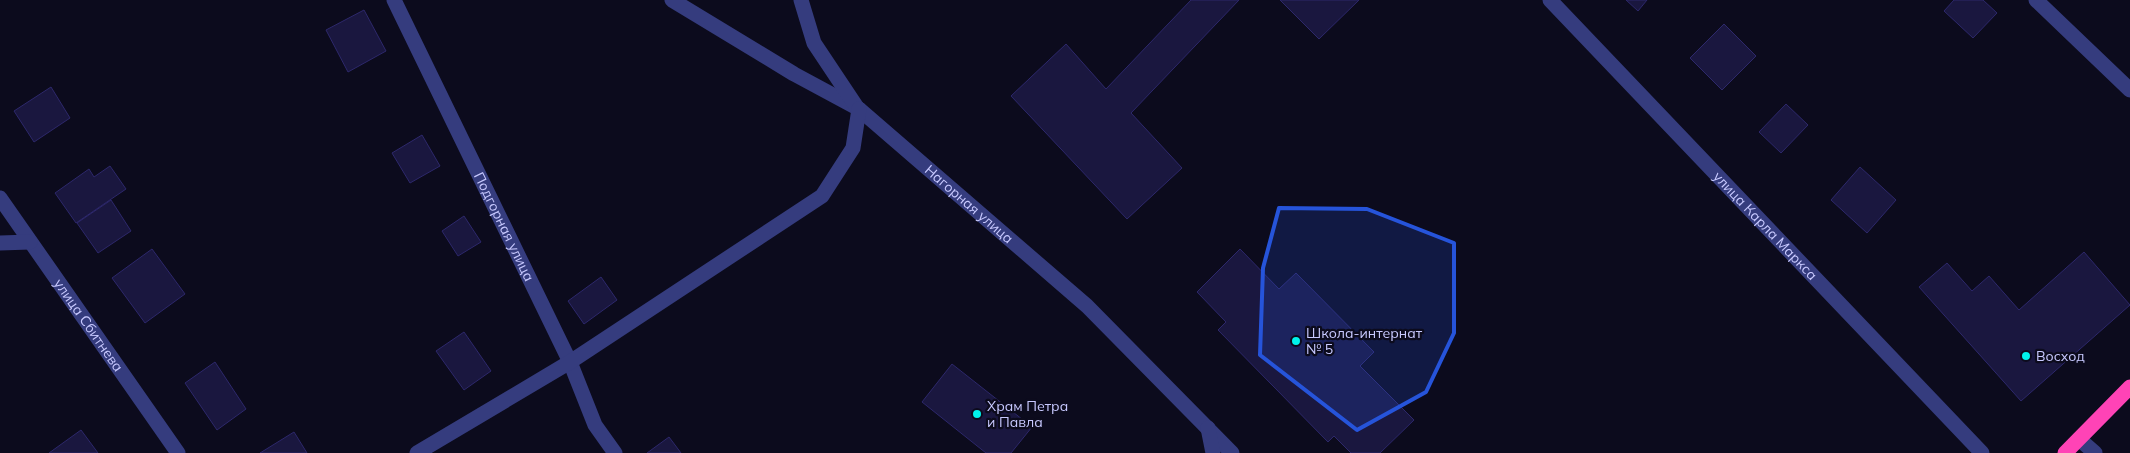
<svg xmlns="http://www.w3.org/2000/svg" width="2130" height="453" viewBox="0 0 2130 453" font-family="Mulish,sans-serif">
  <rect width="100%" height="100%" fill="#0c0b1d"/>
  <path fill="#1a173f" stroke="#2d286b" d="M1191,0H1239L1131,113L1182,168L1127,219L1011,96L1066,44L1106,89Z
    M1280,0H1359L1319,39Z
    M1626,0H1647L1638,11Z
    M1954,0H1983L1997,13L1973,38L1944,11Z
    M364,10L386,51L348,72L326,30Z
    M1724,24L1756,56L1722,90L1690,58Z
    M51,87L70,118L34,142L14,111Z
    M1786,104L1808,125L1781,153L1759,132Z
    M422,135L440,166L410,183L392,153Z
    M110,166L126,189L76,223L55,193L89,169L94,177Z
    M1860,167L1896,200L1867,233L1831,200Z
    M111,200L131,231L98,253L77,223Z
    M464,216L481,242L458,256L442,231Z
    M152,249L185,294L145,323L112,278Z
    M1240,249L1279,289L1296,273L1374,352L1360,366L1414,420L1380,453H1351L1334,436L1328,442L1218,330L1226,322L1197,292Z
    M2084,252L2130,305L2021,401L1919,287L1947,263L1972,291L1989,276L2019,310Z
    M601,277L617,300L584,324L568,301Z
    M464,332L491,371L464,390L436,351Z
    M215,362L246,409L217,430L185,383Z
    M952,364L1032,427L1011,453H986L922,402Z
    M81,430L98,453H49Z
    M294,432L307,453H260Z
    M669,437L681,453H647Z"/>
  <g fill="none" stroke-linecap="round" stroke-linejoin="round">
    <g stroke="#353c7e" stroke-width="15">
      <path id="s1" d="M394,0L570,362L595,425L615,453"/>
      <path id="s2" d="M672,0L794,74L859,109L1087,306L1232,453"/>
      <path d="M801,0L814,43L856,106"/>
      <path id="s3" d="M1550,0L1982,453"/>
      <path d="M2036,0L2130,90"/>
      <path id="s4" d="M0,198L178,453"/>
      <path d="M0,243L30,242"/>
      <path d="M1208,428L1213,453"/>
      <path d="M2079,439L2095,453"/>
      <path d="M417,453L570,362L822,196L853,148L859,109"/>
    </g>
    <path stroke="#ff43b6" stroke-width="15" d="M2065,453L2130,387"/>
  </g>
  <path fill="#2654da" fill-opacity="0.2" stroke="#2654da" stroke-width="4" stroke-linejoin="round" d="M1279,208L1367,209L1454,243V333L1426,392L1357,430L1260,355L1263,268Z"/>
  <g fill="#00f3eb" stroke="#0c0b1d" stroke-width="2">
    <circle cx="1296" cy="341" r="5"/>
    <circle cx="2026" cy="356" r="5"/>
    <circle cx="977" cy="414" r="5"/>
  </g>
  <g text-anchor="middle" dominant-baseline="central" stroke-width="4.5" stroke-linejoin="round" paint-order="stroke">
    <g font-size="14" fill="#c8c9ff" stroke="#0c0b1d">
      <text stroke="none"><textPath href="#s2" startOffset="362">Нагорная улица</textPath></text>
      <text stroke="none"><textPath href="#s3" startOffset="312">улица Карла Маркса</textPath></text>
      <text stroke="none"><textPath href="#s1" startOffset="252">Подгорная улица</textPath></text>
      <text stroke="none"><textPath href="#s4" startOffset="155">улица Сбитнева</textPath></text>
    </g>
    <g font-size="14" fill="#c8c9ff" stroke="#0c0b1d" text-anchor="start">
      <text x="1306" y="333">Школа-интернат<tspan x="1306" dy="16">№ 5</tspan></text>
      <text x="2036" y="356">Восход</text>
      <text x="987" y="406">Храм Петра<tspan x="987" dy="16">и Павла</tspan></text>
    </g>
  </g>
</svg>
